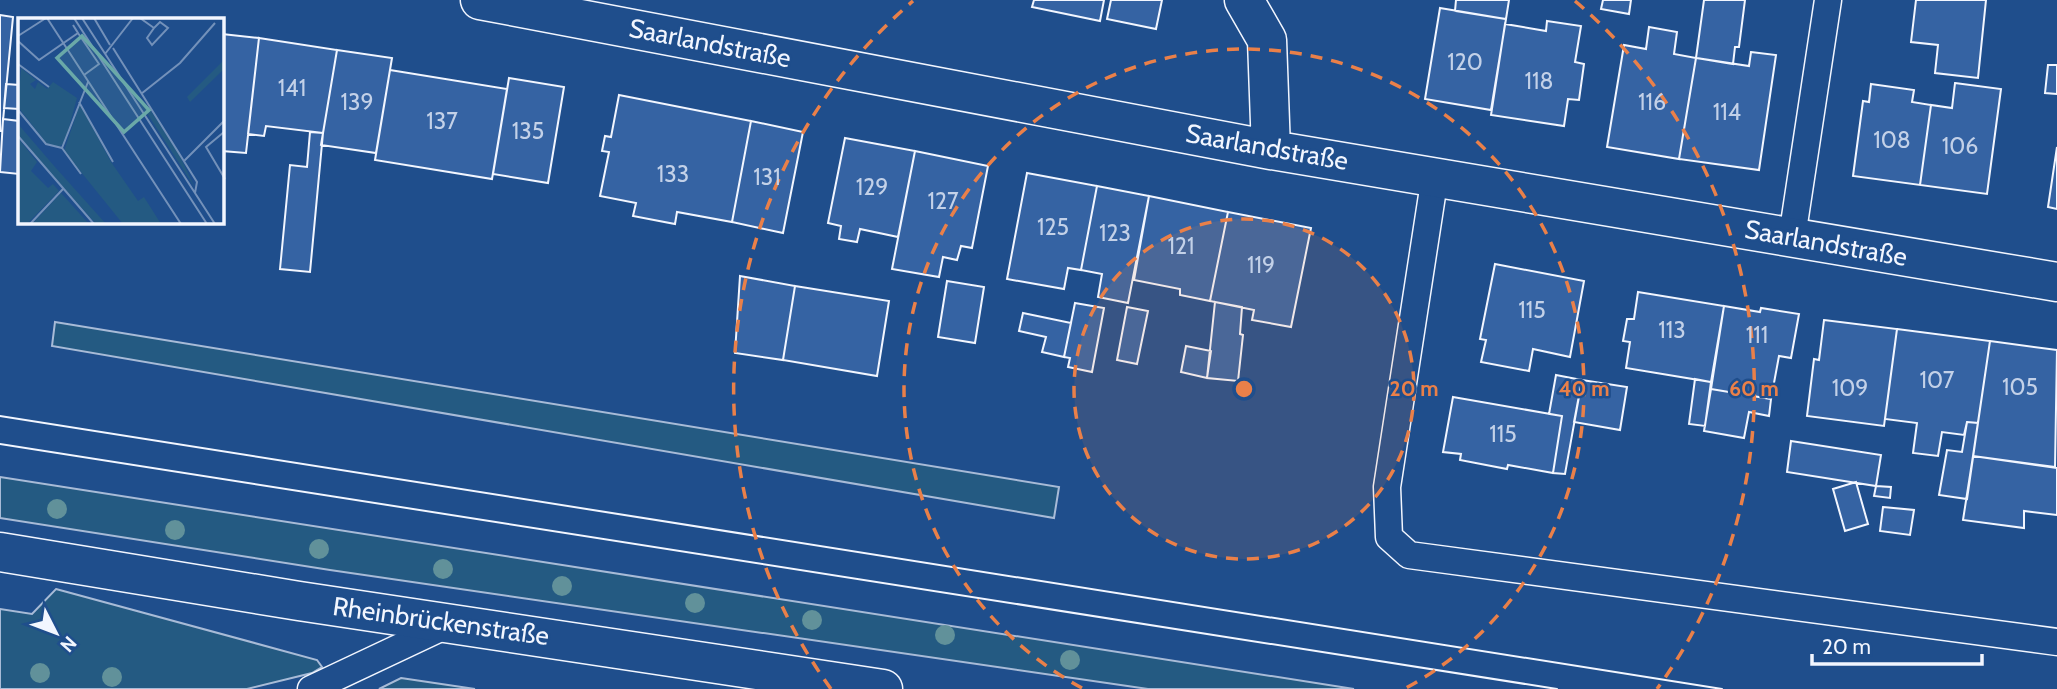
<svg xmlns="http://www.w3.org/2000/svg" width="2057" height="689" viewBox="0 0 2057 689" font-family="Cabin,sans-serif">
  <rect width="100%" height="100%" fill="#1f4e8c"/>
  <path fill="#245a82" stroke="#a8bbd7" stroke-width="2" d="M55,322L1059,487L1054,518L52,346Z
    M0,477L1354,689H1148L330,570L0,518Z
    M56,589L317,660L322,667L312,673L247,689H0V609L32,614Z
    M401,678L475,689H379Z"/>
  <path fill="#3563a3" stroke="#f2f6ff" stroke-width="2" d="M1034,0H1104L1100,21L1032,7Z
    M1111,0H1162L1156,29L1107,19Z
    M1456,0H1509L1506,19L1455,11Z
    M1603,0H1631L1629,14L1601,9Z
    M1704,0H1745L1739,47H1735L1733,64L1696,58Z
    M1916,0H1986L1978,78L1935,73L1938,45L1911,42Z
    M1440,8L1506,19L1491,110L1425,99Z
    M0,15L13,17L2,131H0Z
    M1547,21L1581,26L1575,62L1584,64L1579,100L1568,99L1564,126L1491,115L1505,24L1546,31Z
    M1649,27L1677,32L1674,54L1696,58L1679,159L1607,147L1624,45L1646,49Z
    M222,34L259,38L246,153L222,151Z
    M259,38L337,50L323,133L266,126L264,136L248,134Z
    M337,50L392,58L376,153L321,145Z
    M1751,52L1776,55L1759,170L1679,159L1696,58L1749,66Z
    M2048,65H2057V94L2045,93Z
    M390,70L507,89L492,179L375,160Z
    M509,78L564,87L548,183L493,174Z
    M1955,83L2001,89L1987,194L1920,185L1931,105L1952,108Z
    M6,84L19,85V109L4,108Z
    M1871,84L1914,90L1912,102L1931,105L1920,185L1853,176L1863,101L1869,102Z
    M619,95L751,121L732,222L677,212L675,224L633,216L636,203L600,196L609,152L602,151L605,136L611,137Z
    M3,119L19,121V174L0,172Z
    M751,121L803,132L783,233L732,222Z
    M310,132L323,133L310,272L280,269L290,165L307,167Z
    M845,138L915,151L898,237L860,229L857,242L839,239L841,226L828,223Z
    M2057,147V209L2048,207Z
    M915,151L988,166L972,248L961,246L957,260L943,257L939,277L892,269Z
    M1027,173L1097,186L1081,270L1068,268L1064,289L1007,279Z
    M1097,186L1149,196L1128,303L1098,297L1102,274L1081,270Z
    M1149,196L1228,212L1210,301L1180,295V289L1134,280Z
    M1228,212L1311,228L1291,327L1252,320L1254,310L1210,301Z
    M1495,264L1584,281L1570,357L1533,349L1529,371L1481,362L1486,340L1480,339Z
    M740,276L795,286L783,360L735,353Z
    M947,281L984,287L975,343L938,337Z
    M795,286L889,301L877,376L783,360Z
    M1638,292L1724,306L1711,382L1626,368L1630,342L1623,341L1627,319H1634Z
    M1215,302L1242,307L1240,334L1243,335L1238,381L1207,378Z
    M1075,303L1104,308L1092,372L1068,367L1070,358L1064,357Z
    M1724,306L1760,312L1761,308L1799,314L1791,358L1779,356L1771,399L1711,389Z
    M1127,307L1148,311L1137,364L1117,360Z
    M1023,313L1071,323L1064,357L1042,352L1046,337L1019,331Z
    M1824,320L1897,329L1884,426L1807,416L1814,359L1819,360Z
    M1897,329L1990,341L1978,423L1967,422L1964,435L1942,432L1938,456L1913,453L1917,423L1885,419Z
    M1990,341L2057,350L2055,467L1973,456Z
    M1186,346L1211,351L1207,378L1181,372Z
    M1556,375L1582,380L1565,474L1553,473L1562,416L1549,414Z
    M1695,379L1711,382L1705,426L1689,424Z
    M1582,380L1627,387L1620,430L1574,422Z
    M1711,389L1771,399L1769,416L1749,412L1744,438L1704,431Z
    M1453,397L1562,416L1553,473L1508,465L1507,469L1460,460L1461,454L1443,452Z
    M1967,422L1978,423L1967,499L1939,495L1947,450L1962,452Z
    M1791,441L1881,455L1876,486L1787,472Z
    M1973,456L2057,468V515L2024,511V528L1963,520Z
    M1856,482L1868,524L1845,531L1833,489Z
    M1876,486L1891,487L1890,498L1874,496Z
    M1883,507L1914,510L1910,535L1880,531Z"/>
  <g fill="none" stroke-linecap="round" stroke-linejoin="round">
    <defs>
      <path id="service" d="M1435,176L1387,487L1389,537L1409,555L2057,642
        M1792,237L1828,0
        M311,689L449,624"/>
      <path id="minor" d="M480,0L1271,150L2057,282
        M1244,0L1267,40L1271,150"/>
      <path id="secondary" d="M0,552L299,601L883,689"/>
    </defs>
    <use href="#service" stroke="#f2f6ff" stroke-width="29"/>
    <use href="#minor" stroke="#f2f6ff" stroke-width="41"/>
    <use href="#secondary" stroke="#f2f6ff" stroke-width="41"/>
    <use href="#service" stroke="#1f4e8c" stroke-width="26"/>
    <use href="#minor" stroke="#1f4e8c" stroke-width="38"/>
    <use href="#secondary" stroke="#1f4e8c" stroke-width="38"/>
    <path stroke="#f2f6ff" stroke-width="2" d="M0,416L1722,689
      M0,444L1557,689"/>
  </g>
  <g fill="#61919a">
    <circle cx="57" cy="509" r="10"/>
    <circle cx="175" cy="530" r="10"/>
    <circle cx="319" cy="549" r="10"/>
    <circle cx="443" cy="569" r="10"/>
    <circle cx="562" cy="586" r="10"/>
    <circle cx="695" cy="603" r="10"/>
    <circle cx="812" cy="620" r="10"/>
    <circle cx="945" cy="635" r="10"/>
    <circle cx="1070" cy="660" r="10"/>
    <circle cx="40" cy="673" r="10"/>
    <circle cx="112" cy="677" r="10"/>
  </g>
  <circle cx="1244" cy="389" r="170" fill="#ea8049" fill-opacity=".12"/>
  <g fill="none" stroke="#ea8049" stroke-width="3.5" stroke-dasharray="12 9">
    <circle cx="1244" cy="389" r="170"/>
    <path d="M1082 688A340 340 0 1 1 1406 688"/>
    <path d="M831 689A510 510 0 0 1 913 1M1575 1A510 510 0 0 1 1657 689"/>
  </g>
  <g text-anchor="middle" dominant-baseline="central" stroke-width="5" stroke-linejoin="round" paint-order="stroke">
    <g font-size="23" fill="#c3d1e8">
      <text x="1465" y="62">120</text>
      <text x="1539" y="81">118</text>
      <text x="292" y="88">141</text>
      <text x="357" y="102">139</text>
      <text x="1652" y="102">116</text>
      <text x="1727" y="112">114</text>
      <text x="442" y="121">137</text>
      <text x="528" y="131">135</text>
      <text x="1892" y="140">108</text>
      <text x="1960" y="146">106</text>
      <text x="673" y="174">133</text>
      <text x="767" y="177">131</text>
      <text x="872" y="187">129</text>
      <text x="943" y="201">127</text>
      <text x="1053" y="227">125</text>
      <text x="1115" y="233">123</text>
      <text x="1181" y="246">121</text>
      <text x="1261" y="265">119</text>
      <text x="1532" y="310">115</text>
      <text x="1672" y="330">113</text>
      <text x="1757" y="335">111</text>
      <text x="1937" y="380">107</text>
      <text x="2020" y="387">105</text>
      <text x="1850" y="388">109</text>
      <text x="1503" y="434">115</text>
    </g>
    <g font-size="26" fill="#f2f6ff" stroke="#1f4e8c">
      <text transform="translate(710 43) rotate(11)">Saarlandstraße</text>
      <text transform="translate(1267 147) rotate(10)">Saarlandstraße</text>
      <text transform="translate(1826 243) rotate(10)">Saarlandstraße</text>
      <text transform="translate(441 621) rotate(8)">Rheinbrückenstraße</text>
    </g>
  </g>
  <g transform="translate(18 18)">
    <rect width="206" height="206" fill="#1f4e8c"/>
    <path d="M206,42V51L172,84L169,79ZM3,50L18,62L12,66L17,71L20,64L29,71L35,64L59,80L47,124L41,129L30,127L0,89ZM120,81L129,87L161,136L177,170ZM62,86L93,144L120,183L126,179L143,206H105L46,133ZM0,106L37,149L88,206H78L46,170L0,117ZM0,120L19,144L13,153L30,170L35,166L41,173L9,206H0ZM43,175L71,206H14Z" fill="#245a82"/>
    <path fill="none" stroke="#7391ba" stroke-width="2" d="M29,0L163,206M56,0L189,206M64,0L197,206M76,0L92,27M122,0L136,10L142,4L150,10L134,27L129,20L136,10M60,15L81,46L66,57M0,18L28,0M0,23L21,42L60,15L55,7M95,30L179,164L177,175M87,36L115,0M0,46L31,69M123,76L162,45L197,5M61,84L95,144M0,92L28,126L44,130M206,114L188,129L207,161M0,118L76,206M44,130L70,64M44,130L63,156M166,143L207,102M12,206L45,171"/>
    <path fill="#6aa9a8" fill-opacity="0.15" stroke="#6aa9a8" stroke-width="3.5" d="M64,18L131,92L106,114L39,40Z"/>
    <rect width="206" height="206" fill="none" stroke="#f2f6ff" stroke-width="3.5"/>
  </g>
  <circle cx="1244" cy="389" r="10" fill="#ea8049" stroke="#1f4e8c" stroke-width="3.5"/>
  <g font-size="21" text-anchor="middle" font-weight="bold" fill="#ea8049" stroke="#1f4e8c" stroke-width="5" stroke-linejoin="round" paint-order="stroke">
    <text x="1414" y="396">20 m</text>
    <text x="1584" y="396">40 m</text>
    <text x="1754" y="396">60 m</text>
  </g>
  <g transform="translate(56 633) rotate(132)" stroke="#1f4e8c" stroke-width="5" paint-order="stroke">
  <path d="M0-5L12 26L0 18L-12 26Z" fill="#f2f6ff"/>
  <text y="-10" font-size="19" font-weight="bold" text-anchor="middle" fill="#f2f6ff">N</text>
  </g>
  <path d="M1812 654v10h170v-10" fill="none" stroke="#f2f6ff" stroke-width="3.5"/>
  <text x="1822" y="654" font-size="21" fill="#f2f6ff" stroke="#1f4e8c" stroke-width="5" paint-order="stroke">20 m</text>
</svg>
